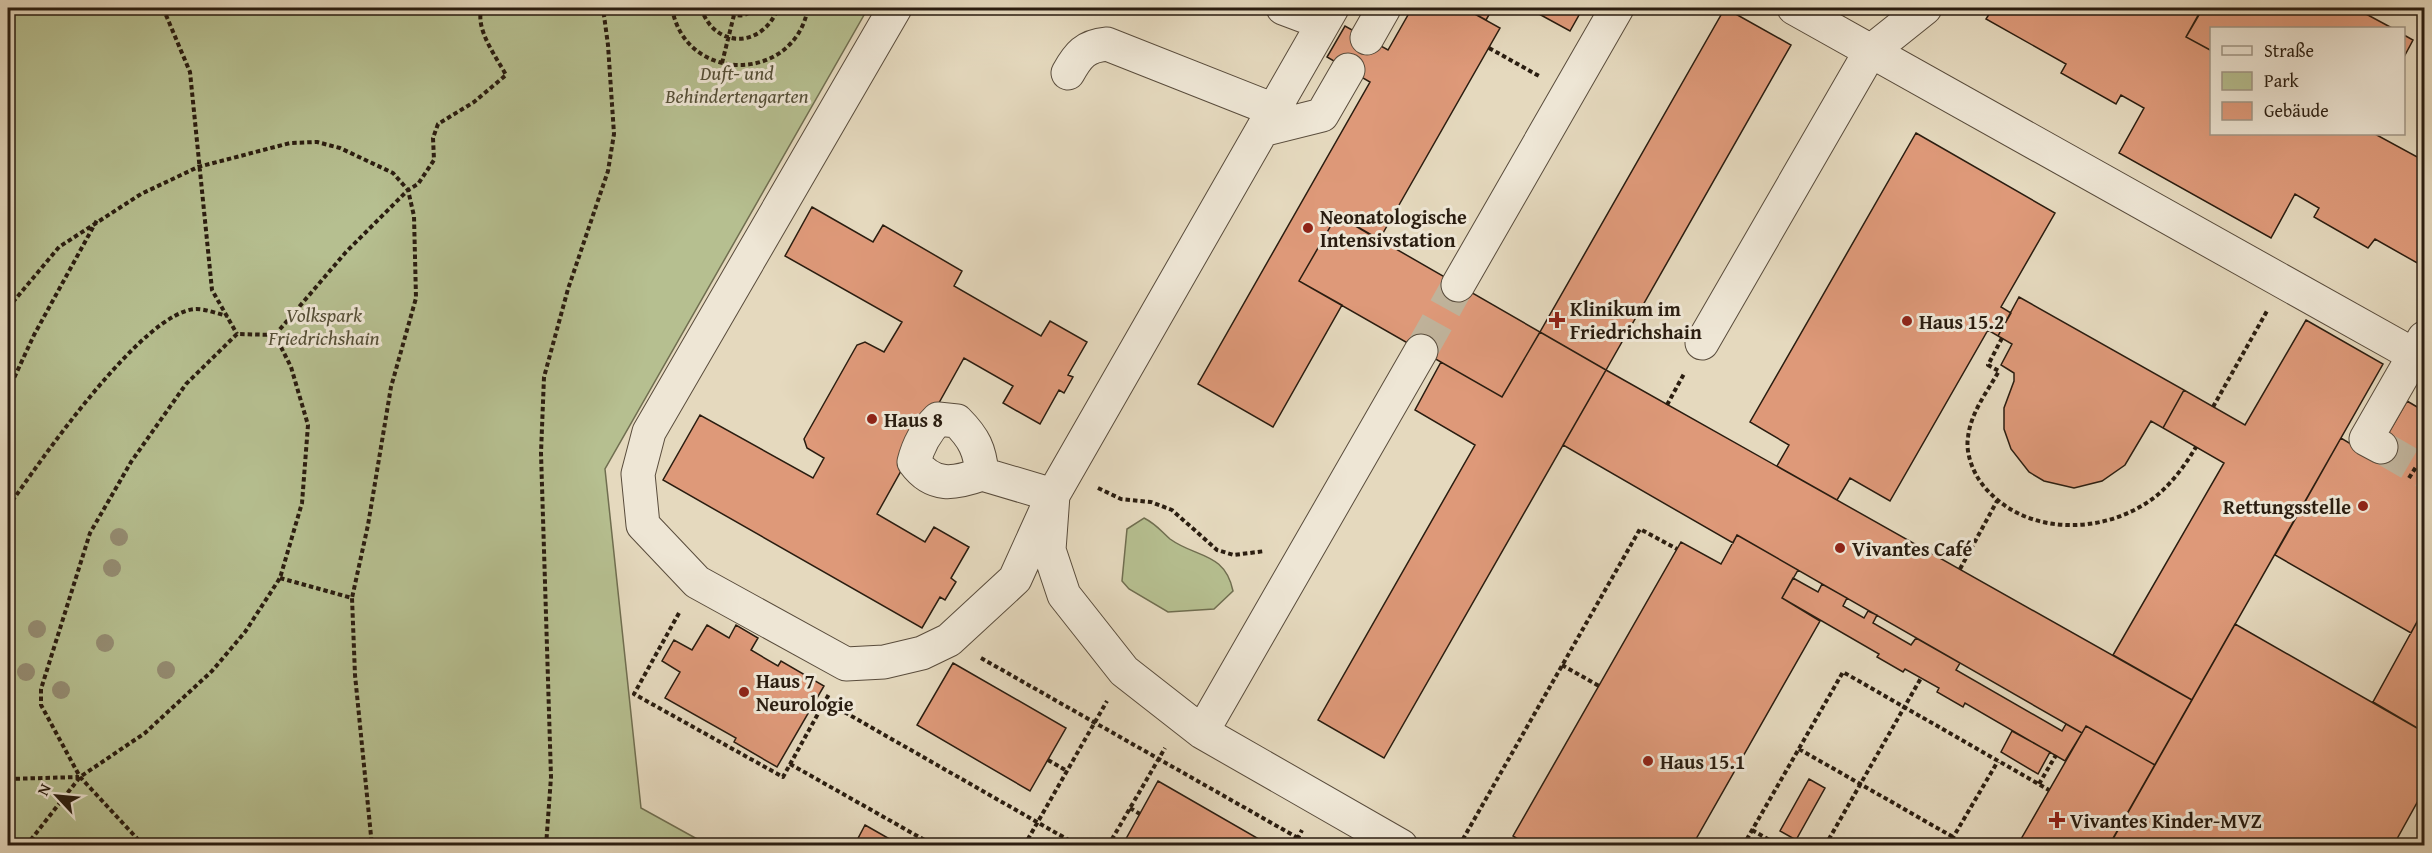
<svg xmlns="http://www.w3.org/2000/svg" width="2432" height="853" viewBox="0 0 2432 853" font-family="'Gentium Book Plus',serif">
  <rect width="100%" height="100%" fill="#e5d9be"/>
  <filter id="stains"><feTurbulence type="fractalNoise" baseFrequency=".00333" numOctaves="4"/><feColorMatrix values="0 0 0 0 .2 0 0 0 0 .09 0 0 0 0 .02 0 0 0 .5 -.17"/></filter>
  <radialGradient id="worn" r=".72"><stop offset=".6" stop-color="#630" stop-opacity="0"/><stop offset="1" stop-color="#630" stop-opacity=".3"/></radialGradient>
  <path fill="#b6bf90" stroke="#706e50" stroke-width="1.5" d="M8,8H868L605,469L641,808L708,845H8Z
    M1144,518C1156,524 1161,531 1170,539C1196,558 1225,552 1233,591L1214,609L1168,612L1129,589L1122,581L1127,529Z"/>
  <path fill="#de9979" stroke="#2a1d10" stroke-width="1.5" d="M1412,8H1464L1500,28L1379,240L1337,215L1299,281L1342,305L1273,427L1198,384L1370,82L1327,57L1345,26L1388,50Z
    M1464,8H1493L1486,20Z
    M1528,8H1583L1570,31Z
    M1725,8L1791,45L1606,370L1540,332Z
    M1993,8H2197L2201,10L2186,37L2212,51V134H2375L2421,159L2418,164L2424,168V254L2419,264L2375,239L2368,248L2314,217L2319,208L2295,194L2271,238L2119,153L2144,108L2121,95L2116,104L2061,73L2066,64L1986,19Z
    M2203,8H2355L2392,28H2212V51L2186,37Z
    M2404,35L2413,40L2404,57Z
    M1916,133L2055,213L2001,307L2011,313L1998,336L1988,330L1890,501L1850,478L1837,500L1777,466L1789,445L1750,422Z
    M812,207L873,242L883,225L962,271L954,286L1041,336L1050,321L1087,342L1068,375L1073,377L1064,393L1059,390L1040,424L1003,403L1013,386L964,358L877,514L925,542L934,527L969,547L951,578L956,582L945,600L940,597L922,628L663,480L700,415L813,478L824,458L807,448L804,439L857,345L865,342L884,352L902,322L785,256Z
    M1337,215L1540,332L1502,397L1299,281Z
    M2019,297L2184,390L2163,428L2151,421L2125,465L2102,481L2074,488L2044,481L2029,472L2011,449L2004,429V408L2014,381V373L2001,365L2012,344L1998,336Z
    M2306,320L2383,364L2192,700L2113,655L2224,463L2163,428L2184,390L2245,425Z
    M1540,332L1606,370L1384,758L1318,720L1475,445L1415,410L1441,362L1502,397Z
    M1606,370L2192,700L2155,765L2086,726L2082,733L1737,535L1733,543L1563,445Z
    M2407,401L2424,411V609L2411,633L2275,555L2341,438L2374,458Z
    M1737,535L1798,570L1782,598L1820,621L1692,846H1529L1513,836L1681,542L1721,564Z
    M1793,578L1818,592L1822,584L1847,598L1843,606L1864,618L1868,611L1877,615L1873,623L1911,645L1916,638L1960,663L1956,670L2062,731L2066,724L2082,733L2065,761L1965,703L1963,707L1937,692L1939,688L1905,669L1903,672L1877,657L1879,654L1782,598Z
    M2424,609V732L2373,702Z
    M2235,624L2424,732V790L2393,846H2122L2112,840Z
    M707,625L729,638L736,625L758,638L751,650L778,666L781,661L824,686L777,767L734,742L736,738L665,698L680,672L662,661L674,640L692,650Z
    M953,663L1066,728L1030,791L917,725Z
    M2086,726L2155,765L2109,846H2017Z
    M2012,731L2050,752L2038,774L2001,752Z
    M1809,779L1825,788L1796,840L1780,831Z
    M1158,781L1271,846H1122Z
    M865,825L902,846H854Z"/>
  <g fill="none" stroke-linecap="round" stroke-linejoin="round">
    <path stroke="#c0b39b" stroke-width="33" stroke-dasharray="33 16" stroke-linecap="butt" d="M1421,351L1458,285
      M2381,447L2424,472"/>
    <defs>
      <path id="minor" d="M895,8L649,432L638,474L643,525L697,582L846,664L884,662L922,653L949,640L1015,579L1053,495L982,474C980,450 974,438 957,421L938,419C926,431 918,446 914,462C933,488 954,484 982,474
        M1283,8L1323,23
        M1332,8L1053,495L1049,550L1064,595L1124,671L1202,732L1401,846
        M1794,8L2414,355
        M1367,38L1384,8
        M1068,73C1078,55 1085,46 1107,44L1274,110
        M1262,130L1322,115L1348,70
        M1458,285L1617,8
        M1702,343L1870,52L1925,8
        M2381,447L2366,439L2424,338
        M1202,732L1421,351"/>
    </defs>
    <use href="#minor" stroke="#594c3c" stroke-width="35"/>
    <path stroke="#2a1d10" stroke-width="4" stroke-dasharray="4.5 3" stroke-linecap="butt" d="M163,8L190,72L212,290L237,334
      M672,8C685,84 794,84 808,8
      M701,8C715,50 763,48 778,8
      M725,8C734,18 746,18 754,8
      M780,8L807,13
      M1489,48L1539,76
      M722,63L734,15
      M8,308L59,247L141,194L198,167L290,143L317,142L340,148L393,173L408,190L414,216L416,298L391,387L368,525L352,598
      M275,335L346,252L408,190L418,184L434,160L433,138L438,124L474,102L506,75C497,58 474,28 482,8
      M2002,338L1988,365L1999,371C1987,392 1971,412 1968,437C1965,455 1975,478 1988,491C2029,535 2100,534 2148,502C2168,489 2184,467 2196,447
      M8,391L34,335L97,220
      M1667,405L1685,372
      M2213,407L2267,311
      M2409,478L2416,467
      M1098,488L1121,499L1151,502L1172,510L1217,550L1234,555L1265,551
      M8,507C39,463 143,311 196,309C206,309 218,314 228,316
      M1960,569L1997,501
      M280,578L352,598L355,675L372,846
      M679,613L634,694L783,777L829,694
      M981,658L1298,838
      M1562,665L1599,686
      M825,701L1079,846
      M1799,749L1953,837
      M1048,760L1067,771
      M790,764L935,846
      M8,779L79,777
      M2039,784L2056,755
      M1130,808L1140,814
      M1752,830L1780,846
      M26,846L80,777L145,733L212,671L245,632L280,578L302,503L308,425L291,367L275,335
      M144,846L80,777L41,705V689L90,533L131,462L186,384L237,334L275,335
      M546,846L551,777L541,453L544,377L568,289L608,171L614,134L608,45L603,8
      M1024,846L1107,701
      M1108,846L1165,748
      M1294,846L1302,830
      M1459,846L1640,529L1677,549
      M1743,846L1843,672L2049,790
      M1825,846L1921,678
      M1948,846L1998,761"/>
    <use href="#minor" stroke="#eee6d5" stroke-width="33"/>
  </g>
  <g fill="#958d73">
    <circle cx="119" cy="537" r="9"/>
    <circle cx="112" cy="568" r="9"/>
    <circle cx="37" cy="629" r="9"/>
    <circle cx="105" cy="643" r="9"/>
    <circle cx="166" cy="670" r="9"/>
    <circle cx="26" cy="672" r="9"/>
    <circle cx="61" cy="690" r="9"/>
  </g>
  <g fill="#8f2418" stroke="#eee6d5" stroke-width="2">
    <circle cx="1308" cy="228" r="6"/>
    <path d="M1554 311h6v6h6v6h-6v6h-6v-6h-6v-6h6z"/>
    <circle cx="1907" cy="321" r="6"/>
    <circle cx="872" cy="419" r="6"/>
    <circle cx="2363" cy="506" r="6"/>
    <circle cx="1840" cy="548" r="6"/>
    <circle cx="744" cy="692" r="6"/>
    <circle cx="1648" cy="761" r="6"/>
    <path d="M2054 811h6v6h6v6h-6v6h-6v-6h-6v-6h6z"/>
  </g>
  <g text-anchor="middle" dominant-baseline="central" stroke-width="6" stroke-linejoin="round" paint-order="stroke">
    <g font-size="20" font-style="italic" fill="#544e36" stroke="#eee6d5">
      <text x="737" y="72">Duft- und<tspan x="737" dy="23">Behindertengarten</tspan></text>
      <text x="324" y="314">Volkspark<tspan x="324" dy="23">Friedrichshain</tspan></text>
    </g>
    <g font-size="20" font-weight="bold" fill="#2a1d10" stroke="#eee6d5" text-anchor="start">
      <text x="1320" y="216">Neonatologische<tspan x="1320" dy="23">Intensivstation</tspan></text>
      <text x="1570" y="308">Klinikum im<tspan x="1570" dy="23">Friedrichshain</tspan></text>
      <text x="1919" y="321">Haus 15.2</text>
      <text x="884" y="419">Haus 8</text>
      <text x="2351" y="506" text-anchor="end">Rettungsstelle</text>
      <text x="1852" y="548">Vivantes Café</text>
      <text x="756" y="680">Haus 7<tspan x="756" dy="23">Neurologie</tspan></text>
      <text x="1660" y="761">Haus 15.1</text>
      <text x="2070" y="820">Vivantes Kinder-MVZ</text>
    </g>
  </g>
  <rect width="2432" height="853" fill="none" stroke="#e5d9be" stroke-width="30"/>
  <rect x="9" y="9" width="2414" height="835" fill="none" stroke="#2a1d10" stroke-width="3"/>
  <rect x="15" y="15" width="2402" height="823" fill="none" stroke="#2a1d10" stroke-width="1.5"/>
  <rect x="2210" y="27" width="195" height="108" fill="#eee6d5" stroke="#a09686" stroke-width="1.5"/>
  <rect x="2222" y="46" width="30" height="9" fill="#eee6d5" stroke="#a09686" stroke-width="1.5"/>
  <text x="2264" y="57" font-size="18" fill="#2a1d10">Straße</text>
  <rect x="2222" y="72" width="30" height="18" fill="#b6bf90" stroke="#a09686" stroke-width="1.5"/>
  <text x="2264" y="87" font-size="18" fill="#2a1d10">Park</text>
  <rect x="2222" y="102" width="30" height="18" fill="#de9979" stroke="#a09686" stroke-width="1.5"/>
  <text x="2264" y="117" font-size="18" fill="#2a1d10">Gebäude</text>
  <g transform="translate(57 796) rotate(296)" stroke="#eee6d5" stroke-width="4.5" paint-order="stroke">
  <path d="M0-4.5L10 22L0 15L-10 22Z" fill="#2a1d10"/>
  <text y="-9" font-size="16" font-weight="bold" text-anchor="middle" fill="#2a1d10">N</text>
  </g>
  <rect width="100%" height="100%" filter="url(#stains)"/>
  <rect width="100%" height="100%" fill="url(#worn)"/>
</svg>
